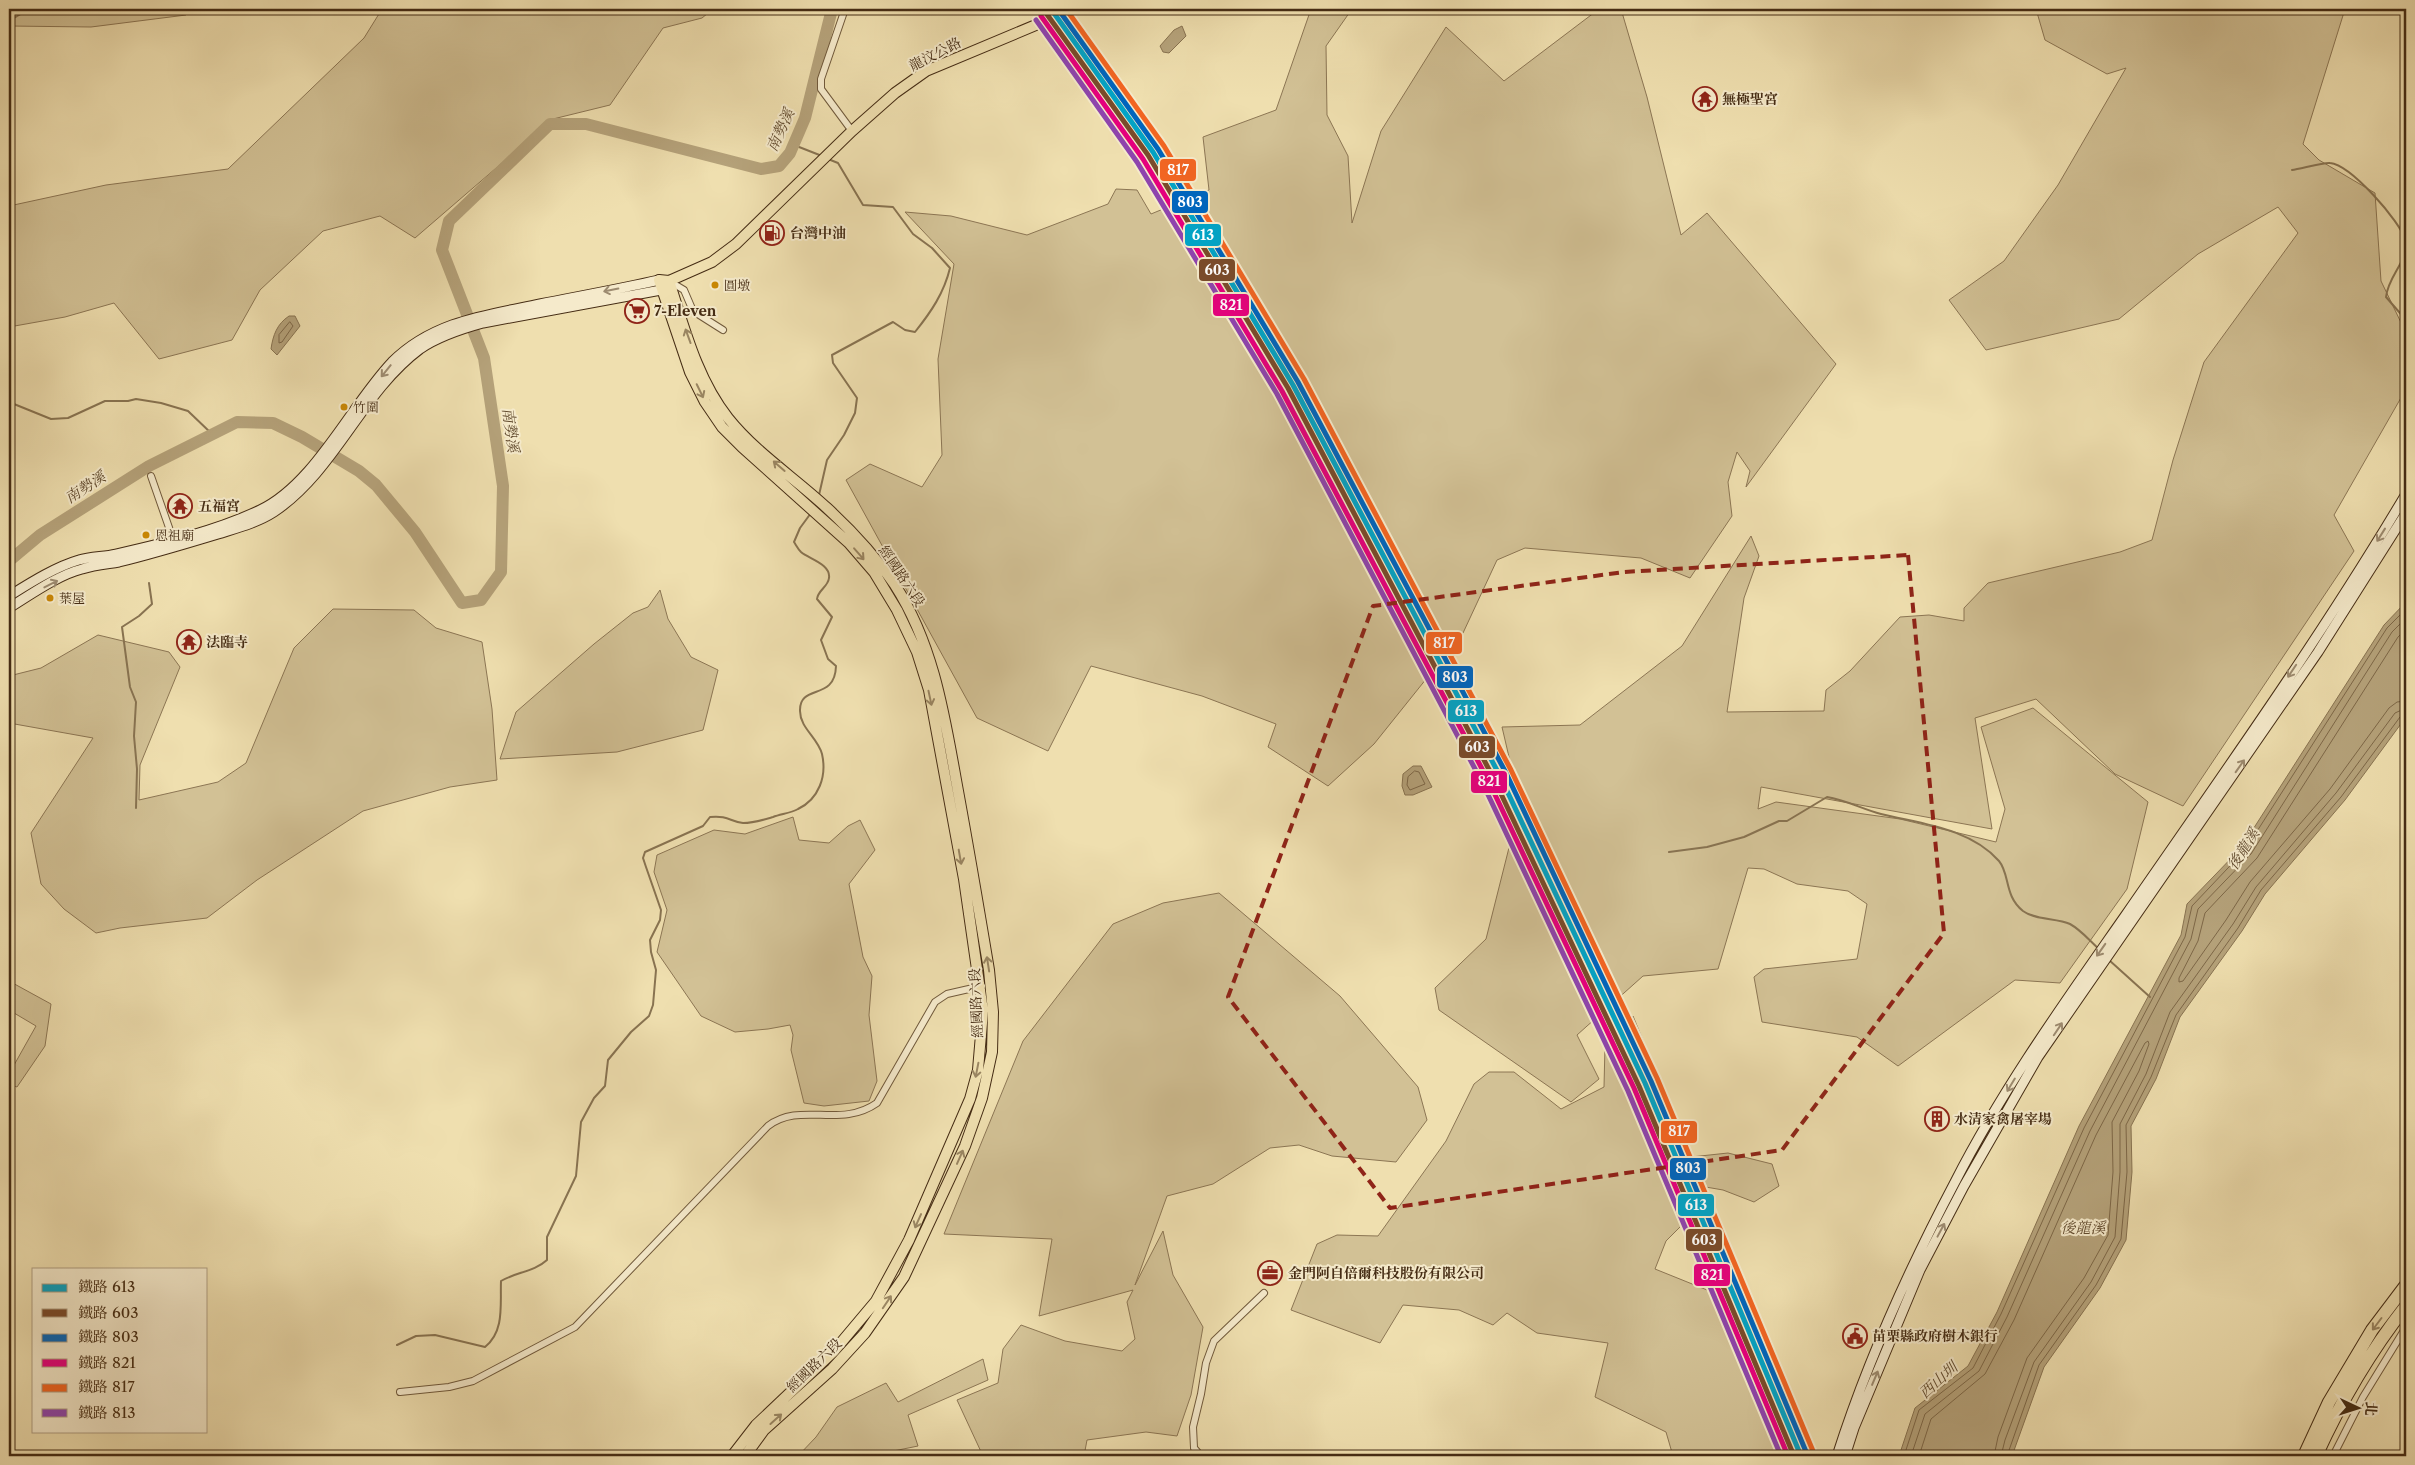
<svg xmlns="http://www.w3.org/2000/svg" width="2415" height="1465" viewBox="0 0 2415 1465" font-family="'Libre Caslon Text','Noto Serif TC',serif">
  <rect width="100%" height="100%" fill="#efdfaf"/>
  <filter id="stains"><feTurbulence type="fractalNoise" baseFrequency=".004" numOctaves="4"/><feColorMatrix values="0 0 0 0 .2 0 0 0 0 .09 0 0 0 0 .02 0 0 0 .5 -.17"/></filter>
  <radialGradient id="worn" r=".72"><stop offset=".6" stop-color="#630" stop-opacity="0"/><stop offset="1" stop-color="#630" stop-opacity=".3"/></radialGradient>
  <path fill="#d2c195" stroke="#8c7654" d="M9,9H187L186,15L91,27L9,26Z
    M382,9H713L702,18L663,28L610,105L553,119L415,238L380,216L323,231L260,290L232,340L159,359L114,303L65,317L9,327V206L106,185L228,169L364,38Z
    M1311,9H1352L1326,46L1327,115L1348,156L1352,223L1381,131L1446,27L1504,81L1599,9H1621L1647,97L1681,235L1707,213L1836,364L1746,487L1750,471L1737,452L1728,482L1732,516L1690,578L1641,558L1525,548L1497,560L1463,633L1374,744L1328,786L1268,747L1276,724L1202,696L1091,666L1048,751L977,718L846,480L870,464L922,487L942,455L938,359L954,264L905,212L951,216L1027,235L1108,204L1116,189L1137,190L1151,214L1209,190L1203,137L1276,110Z
    M2036,9H2345L2303,144L2319,160L2375,193L2381,281L2406,333V389L2334,515L2354,551L2183,806L2115,774L2036,699L1975,718L1992,829L1761,787L1758,809L1776,802L1900,819L1996,842L2005,809L1981,727L2033,708L2148,802L2127,889L2060,983L2015,980L1898,1066L1857,1037L1762,1022L1754,977L1764,969L1857,959L1867,904L1848,891L1797,884L1764,869L1748,868L1718,969L1643,976L1577,1035L1599,1079L1571,1102L1439,1010L1435,988L1486,939L1520,804L1502,727L1580,725L1682,646L1751,536L1759,556L1744,598L1727,712L1824,711L1826,690L1850,671L1900,617L1929,615L1964,621V608L1988,583L2120,552L2152,540L2173,460L2204,362L2298,233L2278,207L2198,254L2119,319L1986,350L1949,300L2004,261L2058,185L2126,68L2107,74L2045,40Z
    M660,590L668,619L691,657L718,670L703,730L617,752L500,759L516,712L594,644L633,613L648,607Z
    M333,609L414,610L436,628L482,642L492,709L497,780L450,787L363,811L257,880L207,918L120,928L96,933L64,909L41,884L31,833L93,738L9,723V676L41,668L98,635L169,652L180,667L140,765L139,800L218,782L246,763L294,648Z
    M793,817L799,840L829,843L848,826L860,820L875,850L849,884L863,957L872,976L869,1015L877,1081L869,1101L824,1106L804,1103L791,1050L793,1035L790,1025L768,1029L735,1032L701,1016L657,952L667,910L654,872L657,855L714,830L745,834Z
    M1219,893L1340,996L1418,1087L1427,1120L1396,1162L1332,1156L1299,1145L1270,1148L1213,1184L1167,1196L1135,1285L1163,1231L1173,1275L1203,1327L1191,1395L1177,1436L1146,1432L1087,1440L1084,1456H983L957,1400L998,1383L1003,1349L1021,1325L1065,1341L1122,1351L1135,1339L1127,1302L1133,1290L1039,1316L1052,1239L944,1234L1023,1041L1113,924L1163,903Z
    M9,981L51,1004L45,1046L17,1087L9,1084V1074L36,1026L9,1010Z
    M1633,1016L1691,1157L1728,1153L1772,1164L1779,1186L1754,1202L1723,1190L1700,1186L1677,1201L1683,1224L1666,1241L1655,1269L1717,1294L1726,1292L1738,1316L1787,1456H1673L1666,1432L1595,1397L1608,1343L1537,1333L1507,1313L1493,1325L1459,1310L1403,1305L1380,1343L1291,1310L1317,1244L1337,1235L1378,1236L1446,1141L1474,1084L1489,1072H1514L1561,1109L1604,1087L1605,1045Z
    M983,1359L988,1380L908,1415L918,1446L869,1456H798L816,1437L837,1407L886,1383L898,1402Z"/>
  <path fill="#b5a27a" stroke="#887351" d="M1182,26L1186,36L1169,53L1163,52L1160,46L1174,30Z
    M289,316H295L300,326L277,355L271,349C273,335 277,324 289,316Z
    M2406,602V717L2345,800L2265,894L2242,931L2180,1017L2156,1079L2131,1126L2132,1172L2126,1240L2100,1288L2044,1367L2012,1456H1899L1915,1408L1968,1366L1997,1312L2079,1126L2181,935L2187,904L2241,848L2384,625Z
    M1413,766H1421L1432,787L1413,795H1405L1402,786L1403,774Z"/>
  <g fill="none" stroke-linecap="round" stroke-linejoin="round">
    <path stroke="#7d6747" stroke-width="1" d="M290,322L293,326L282,342L279,343V335Z
      M2406,629L2398,637L2257,858L2205,913L2198,941L2179,978V982L2183,981L2226,920L2250,882L2330,789L2389,708L2397,702L2406,701
      M1415,771L1419,772L1425,784L1410,790L1407,785L1408,777Z
      M1904,1456L1919,1410L1973,1368L2001,1314L2084,1128L2185,937L2192,906L2245,850L2387,628L2406,609
      M1911,1456L1925,1414L1979,1371L2007,1317L2090,1131L2191,939L2198,909L2251,854L2392,632L2406,618
      M1919,1456L1931,1419L1985,1374L2014,1320L2096,1135L2145,1043L2148,1041L2149,1044L2139,1071L2112,1122L2113,1172L2108,1235L2084,1278L2027,1358L1998,1437L1994,1456
      M2001,1456L2005,1440L2034,1362L2091,1282L2115,1237L2120,1172V1124L2146,1074L2170,1012L2233,924L2256,887L2336,793L2395,713L2406,708
      M2007,1456L2039,1365L2096,1285L2121,1239L2127,1172L2126,1125L2151,1077L2176,1015L2238,928L2261,890L2341,797L2400,717L2406,715"/>
    <path stroke="#887351" stroke-width="2" d="M31,9L64,11L67,9
      M9,21L29,9
      M794,145L822,156
      M2292,170C2300,169 2325,162 2330,163C2351,165 2400,221 2406,241
      M2406,250C2401,268 2388,279 2386,297L2406,320
      M9,402L51,419L68,418L105,401H128L136,399L161,403L188,411L212,434
      M819,495L827,460L844,435L855,413L857,398L833,363L832,355L893,322L905,330L915,332C931,312 944,293 950,268L932,248L913,234L893,207L863,205L838,163L828,159
      M136,808L137,769L134,736L136,702L130,687L122,627L139,616L152,604L149,583
      M1669,852L1707,847L1744,837L1779,821H1787L1827,797C1846,800 1862,809 1881,814C1921,824 1970,828 1999,861C2010,874 2004,896 2023,911C2035,920 2057,918 2070,924C2081,930 2090,941 2099,949
      M2109,960L2150,997
      M397,1345L416,1336L435,1335L485,1347C505,1331 500,1304 501,1281C516,1272 534,1272 547,1260V1237L576,1176L581,1122L594,1098L605,1086L608,1060L631,1032L649,1016L653,1005L656,970L651,952L650,940L660,920L661,910L646,867L643,858L645,852L703,826L710,817C728,815 731,822 743,823C754,823 763,820 773,817C781,814 791,813 798,809C819,799 827,776 822,754C818,738 800,728 800,711C799,683 835,702 836,666L828,659L821,640L832,617L817,599C818,590 828,587 829,578C831,564 809,559 801,552C798,549 796,545 794,542L800,528L811,513"/>
    <path stroke="#b5a27a" stroke-width="12" d="M9,561L40,535L149,466L237,422L273,423L302,437L359,471L376,485L415,532L462,603L481,600L501,572L503,486L484,358L442,250L449,221L550,124H586L761,169L779,166L790,153L805,118L832,9"/>
    <defs>
      <path id="street" d="M845,9L821,79V89L852,131
        M669,281L684,290L693,311L723,330
        M151,476L173,539
        M400,1392L449,1387L473,1381L575,1327L768,1126C801,1101 840,1129 877,1103L935,1002L947,994L982,986
        M1201,1456L1194,1448L1193,1427L1201,1394L1206,1363L1214,1341L1264,1293
        M2333,1456L2363,1397L2406,1327"/>
      <path id="secondary" d="M9,596C30,583 55,567 79,560C91,556 104,557 116,554C164,543 216,531 260,510C315,484 351,405 392,362C433,321 487,315 540,304C580,296 619,289 659,280
        M9,608C30,595 58,575 82,569C94,565 107,564 119,562C152,554 185,544 218,534C237,528 257,523 274,512C336,470 361,393 420,349C439,336 461,329 483,323L661,290
        M1837,1456C1867,1362 1909,1269 1955,1182C2003,1088 2065,1002 2125,916C2221,777 2320,639 2406,494
        M1845,1456L1854,1428L1920,1270L1964,1186L2038,1057L2318,652L2406,513"/>
      <path id="primary" d="M669,281L659,280L690,372L705,402L722,427L742,447L849,543L874,572L897,610L917,652L929,690L964,879L983,1011L978,1070L970,1099L909,1240L876,1301L834,1351L756,1425L732,1456
        M669,281C684,327 697,379 728,418C756,453 795,478 827,508C852,531 876,557 895,585C935,647 945,720 958,791C969,851 979,910 989,970L993,1012L992,1052L982,1098L965,1146L904,1277L865,1333L832,1369L764,1430L745,1456
        M665,286L669,281L712,262L736,244L852,131L895,93L926,71L1074,9"/>
      <path id="highway" d="M2304,1456L2329,1402L2372,1330L2406,1285
        M2316,1456C2341,1401 2369,1353 2406,1306"/>
    </defs>
    <use href="#street" stroke="#70593b" stroke-width="8"/>
    <use href="#secondary" stroke="#452c14" stroke-width="11"/>
    <use href="#primary" stroke="#452c14" stroke-width="12"/>
    <use href="#highway" stroke="#452c14" stroke-width="14"/>
    <use href="#street" stroke="#f5eacb" stroke-width="6"/>
    <use href="#secondary" stroke="#f5eacb" stroke-width="9"/>
    <use href="#primary" stroke="#efdfaf" stroke-width="10"/>
    <use href="#highway" stroke="#efdfaf" stroke-width="12"/>
    <defs>
      <path id="rail-1" d="M1051,9L1153,152L1293,385L1500,776L1645,1083L1801,1456"/>
      <path id="rail-2" d="M1046,13L1148,155L1288,388L1494,779L1639,1086L1794,1456"/>
      <path id="rail-3" d="M1058,9L1158,149L1298,382L1506,773L1651,1081L1807,1454"/>
      <path id="rail-4" d="M1041,16L1143,159L1282,391L1489,782L1634,1088L1788,1456"/>
      <path id="rail-5" d="M1066,9L1164,146L1304,379L1511,770L1657,1078L1813,1451"/>
      <path id="rail-6" d="M1036,20L1137,162L1277,394L1483,784L1628,1091L1781,1456"/>
    </defs>
    <use href="#rail-1" stroke="#f5eacb" stroke-width="9"/>
    <use href="#rail-2" stroke="#f5eacb" stroke-width="9"/>
    <use href="#rail-3" stroke="#f5eacb" stroke-width="9"/>
    <use href="#rail-4" stroke="#f5eacb" stroke-width="9"/>
    <use href="#rail-5" stroke="#f5eacb" stroke-width="9"/>
    <use href="#rail-6" stroke="#f5eacb" stroke-width="9"/>
    <use href="#rail-1" stroke="#03a3c5" stroke-width="5"/>
    <use href="#rail-2" stroke="#7a4b2a" stroke-width="5"/>
    <use href="#rail-3" stroke="#0065bd" stroke-width="5"/>
    <use href="#rail-4" stroke="#e5007d" stroke-width="5"/>
    <use href="#rail-5" stroke="#f26522" stroke-width="5"/>
    <use href="#rail-6" stroke="#8e44ad" stroke-width="5"/>
  </g>
  <defs><path id="oneway-shaft" d="M-6 0H5M1.5-3L5.5 0L1.5 3" fill="none" stroke-width="1.6" stroke-linecap="round" stroke-linejoin="round" transform="scale(1.25)"/></defs>
  <g stroke="#9d8b70">
    <use href="#oneway-shaft" transform="translate(611 290) rotate(169)"/>
    <use href="#oneway-shaft" transform="translate(386 371) rotate(129)"/>
    <use href="#oneway-shaft" transform="translate(2381 535) rotate(122)"/>
    <use href="#oneway-shaft" transform="translate(51 584) rotate(-27)"/>
    <use href="#oneway-shaft" transform="translate(2292 671) rotate(124)"/>
    <use href="#oneway-shaft" transform="translate(2240 766) rotate(-55)"/>
    <use href="#oneway-shaft" transform="translate(2101 950) rotate(125)"/>
    <use href="#oneway-shaft" transform="translate(2058 1029) rotate(-56)"/>
    <use href="#oneway-shaft" transform="translate(2011 1085) rotate(121)"/>
    <use href="#oneway-shaft" transform="translate(1941 1230) rotate(-62)"/>
    <use href="#oneway-shaft" transform="translate(1875 1378) rotate(-67)"/>
  </g>
  <g stroke="#9a8662">
    <use href="#oneway-shaft" transform="translate(688 336) rotate(-110)"/>
    <use href="#oneway-shaft" transform="translate(700 391) rotate(64)"/>
    <use href="#oneway-shaft" transform="translate(779 466) rotate(-139)"/>
    <use href="#oneway-shaft" transform="translate(859 554) rotate(49)"/>
    <use href="#oneway-shaft" transform="translate(930 698) rotate(78)"/>
    <use href="#oneway-shaft" transform="translate(960 857) rotate(80)"/>
    <use href="#oneway-shaft" transform="translate(988 964) rotate(-99)"/>
    <use href="#oneway-shaft" transform="translate(977 1070) rotate(101)"/>
    <use href="#oneway-shaft" transform="translate(960 1157) rotate(-66)"/>
    <use href="#oneway-shaft" transform="translate(918 1221) rotate(114)"/>
    <use href="#oneway-shaft" transform="translate(887 1302) rotate(-56)"/>
    <use href="#oneway-shaft" transform="translate(2377 1324) rotate(127)"/>
    <use href="#oneway-shaft" transform="translate(776 1419) rotate(-42)"/>
  </g>
  <path fill="none" stroke="#8f2418" stroke-width="4" stroke-dasharray="10 6" stroke-linejoin="round" d="M1908,555L1944,933L1782,1150L1390,1208L1228,997L1373,606L1624,572Z"/>
  <defs>
    <symbol id="temple-ring" viewBox="-11 -11 22 22"><circle r="9.5" fill="#f5eacb" stroke="#8f2418" stroke-width="1.5"/><path d="M0-6L5-2H3V0L6.5 2.5H4V6H1.5V3h-3V6H-4V2.5H-6.5L-3 0V-2H-5Z" fill="#8f2418"/></symbol>
    <symbol id="fuel-ring" viewBox="-11 -11 22 22"><circle r="9.5" fill="#f5eacb" stroke="#8f2418" stroke-width="1.5"/><path d="M-5.5-6h7V0h2V4h1.3V-2.5L3-4.5l.8-.8L6-3V5H2.5V1h-1V6h-7ZM-4.2-4.7v3.2H.2V-4.7Z" fill="#8f2418"/></symbol>
    <symbol id="supermarket-ring" viewBox="-11 -11 22 22"><circle r="9.5" fill="#f5eacb" stroke="#8f2418" stroke-width="1.5"/><path d="M-6-5.5h2.5l.6 2H6L4.5 2H-2.5L-4.4-4H-6ZM-1.5 3.2a1.3 1.3 0 1 0 .1 0ZM3 3.2a1.3 1.3 0 1 0 .1 0Z" fill="#8f2418"/></symbol>
    <symbol id="building-ring" viewBox="-11 -11 22 22"><circle r="9.5" fill="#f5eacb" stroke="#8f2418" stroke-width="1.5"/><path d="M-4-6H4V6H1V3H-1V6H-4ZM-2.5-4.3h1.7v1.8h-1.7ZM.8-4.3h1.7v1.8H.8ZM-2.5-1h1.7V.8h-1.7ZM.8-1h1.7V.8H.8Z" fill="#8f2418"/></symbol>
    <symbol id="office-ring" viewBox="-11 -11 22 22"><circle r="9.5" fill="#f5eacb" stroke="#8f2418" stroke-width="1.5"/><path d="M-6-3h4V-5.5h4V-3h4V5H-6ZM-1-4.5V-3h2v-1.5ZM-6 0V1H6V0Z" fill="#8f2418"/></symbol>
    <symbol id="civic-ring" viewBox="-11 -11 22 22"><circle r="9.5" fill="#f5eacb" stroke="#8f2418" stroke-width="1.5"/><path d="M-.6-6.5H3V-4.5H.6V-3L4-1V1h2V6H-6V1h2V-1L-.6-3ZM-1.2 2.5V6h2.4V2.5Z" fill="#8f2418"/></symbol>
  </defs>
  <g fill-rule="evenodd">
    <use href="#temple-ring" x="1691" y="85" width="28" height="28"/>
    <use href="#fuel-ring" x="758" y="219" width="28" height="28"/>
    <use href="#supermarket-ring" x="623" y="297" width="28" height="28"/>
    <use href="#temple-ring" x="166" y="492" width="28" height="28"/>
    <use href="#temple-ring" x="175" y="628" width="28" height="28"/>
    <use href="#building-ring" x="1923" y="1105" width="28" height="28"/>
    <use href="#office-ring" x="1256" y="1259" width="28" height="28"/>
    <use href="#civic-ring" x="1841" y="1322" width="28" height="28"/>
  </g>
  <g fill="#ca8805" stroke="#f5eacb" stroke-width="2">
    <circle cx="715" cy="285" r="4.5"/>
    <circle cx="344" cy="407" r="4.5"/>
    <circle cx="146" cy="535" r="4.5"/>
    <circle cx="50" cy="598" r="4.5"/>
  </g>
  <g text-anchor="middle" dominant-baseline="central" stroke-width="4" stroke-linejoin="round" paint-order="stroke">
    <g font-size="13" fill="#452c14" stroke="#f5eacb" text-anchor="start">
      <text x="724" y="285">圓墩</text>
      <text x="353" y="407">竹圍</text>
      <text x="155" y="535">恩祖廟</text>
      <text x="59" y="598">葉屋</text>
    </g>
    <g font-size="14" fill="#452c14" stroke="#f5eacb">
      <text transform="translate(935 54) rotate(-27)">龍汶公路</text>
      <text transform="translate(902 576) rotate(56)">經國路六段</text>
      <text transform="translate(976 1003) rotate(-93)">經國路六段</text>
      <text transform="translate(814 1365) rotate(-44)">經國路六段</text>
    </g>
    <g font-size="14" font-weight="bold" fill="#452c14" stroke="#f5eacb" text-anchor="start">
      <text x="1722" y="99">無極聖宮</text>
      <text x="790" y="233">台灣中油</text>
      <text x="654" y="311">7-Eleven</text>
      <text x="198" y="506">五福宮</text>
      <text x="206" y="642">法臨寺</text>
      <text x="1954" y="1119">水清家禽屠宰場</text>
      <text x="1288" y="1273">金門阿自倍爾科技股份有限公司</text>
      <text x="1872" y="1336">苗栗縣政府樹木銀行</text>
    </g>
    <g font-size="15" font-style="italic" fill="#614a2e" stroke="#f5eacb">
      <text transform="translate(780 130) rotate(-65)">南勢溪</text>
      <text transform="translate(511 430) rotate(82)">南勢溪</text>
      <text transform="translate(85 487) rotate(-33)">南勢溪</text>
      <text transform="translate(2243 849) rotate(-58)">後龍溪</text>
      <text x="2083" y="1227">後龍溪</text>
      <text transform="translate(1938 1380) rotate(-42)">西山圳</text>
    </g>
  </g>
  <g stroke="#f5eacb" stroke-width="2">
    <rect x="1159" y="158" width="38" height="24" rx="5" fill="#f26522"/>
    <rect x="1171" y="190" width="38" height="24" rx="5" fill="#0065bd"/>
    <rect x="1184" y="223" width="38" height="24" rx="5" fill="#03a3c5"/>
    <rect x="1198" y="258" width="38" height="24" rx="5" fill="#7a4b2a"/>
    <rect x="1212" y="293" width="38" height="24" rx="5" fill="#e5007d"/>
    <rect x="1425" y="631" width="38" height="24" rx="5" fill="#f26522"/>
    <rect x="1436" y="665" width="38" height="24" rx="5" fill="#0065bd"/>
    <rect x="1447" y="699" width="38" height="24" rx="5" fill="#03a3c5"/>
    <rect x="1458" y="735" width="38" height="24" rx="5" fill="#7a4b2a"/>
    <rect x="1470" y="770" width="38" height="24" rx="5" fill="#e5007d"/>
    <rect x="1660" y="1120" width="38" height="24" rx="5" fill="#f26522"/>
    <rect x="1669" y="1157" width="38" height="24" rx="5" fill="#0065bd"/>
    <rect x="1677" y="1193" width="38" height="24" rx="5" fill="#03a3c5"/>
    <rect x="1685" y="1228" width="38" height="24" rx="5" fill="#7a4b2a"/>
    <rect x="1693" y="1263" width="38" height="24" rx="5" fill="#e5007d"/>
  </g>
  <g font-size="14" text-anchor="middle" font-weight="bold" fill="#fff">
    <text x="1178" y="175">817</text>
    <text x="1190" y="207">803</text>
    <text x="1203" y="240">613</text>
    <text x="1217" y="275">603</text>
    <text x="1231" y="310">821</text>
    <text x="1444" y="648">817</text>
    <text x="1455" y="682">803</text>
    <text x="1466" y="716">613</text>
    <text x="1477" y="752">603</text>
    <text x="1489" y="786">821</text>
    <text x="1679" y="1136">817</text>
    <text x="1688" y="1173">803</text>
    <text x="1696" y="1210">613</text>
    <text x="1704" y="1245">603</text>
    <text x="1712" y="1280">821</text>
  </g>
  <rect width="2415" height="1465" fill="none" stroke="#efdfaf" stroke-width="30"/>
  <rect x="10" y="10" width="2395" height="1445" fill="none" stroke="#452c14" stroke-width="2.5"/>
  <rect x="15" y="15" width="2385" height="1435" fill="none" stroke="#452c14"/>
  <rect x="32" y="1268" width="175" height="165" fill="#f5eacb" stroke="#af9e82"/>
  <rect x="42" y="1284" width="25" height="8" fill="#03a3c5" stroke="#af9e82"/>
  <text x="78" y="1292" font-size="15" fill="#452c14">鐵路 613</text>
  <rect x="42" y="1309" width="25" height="8" fill="#7a4b2a" stroke="#af9e82"/>
  <text x="78" y="1318" font-size="15" fill="#452c14">鐵路 603</text>
  <rect x="42" y="1334" width="25" height="8" fill="#0065bd" stroke="#af9e82"/>
  <text x="78" y="1342" font-size="15" fill="#452c14">鐵路 803</text>
  <rect x="42" y="1359" width="25" height="8" fill="#e5007d" stroke="#af9e82"/>
  <text x="78" y="1368" font-size="15" fill="#452c14">鐵路 821</text>
  <rect x="42" y="1384" width="25" height="8" fill="#f26522" stroke="#af9e82"/>
  <text x="78" y="1392" font-size="15" fill="#452c14">鐵路 817</text>
  <rect x="42" y="1409" width="25" height="8" fill="#8e44ad" stroke="#af9e82"/>
  <text x="78" y="1418" font-size="15" fill="#452c14">鐵路 813</text>
  <g transform="translate(2358 1408) rotate(94)" stroke="#f5eacb" stroke-width="4" paint-order="stroke">
  <path d="M0-4L9 19L0 12L-9 19Z" fill="#452c14"/>
  <text y="-8" font-size="14" font-weight="bold" text-anchor="middle" fill="#452c14">北</text>
  </g>
  <rect width="100%" height="100%" filter="url(#stains)"/>
  <rect width="100%" height="100%" fill="url(#worn)"/>
</svg>
